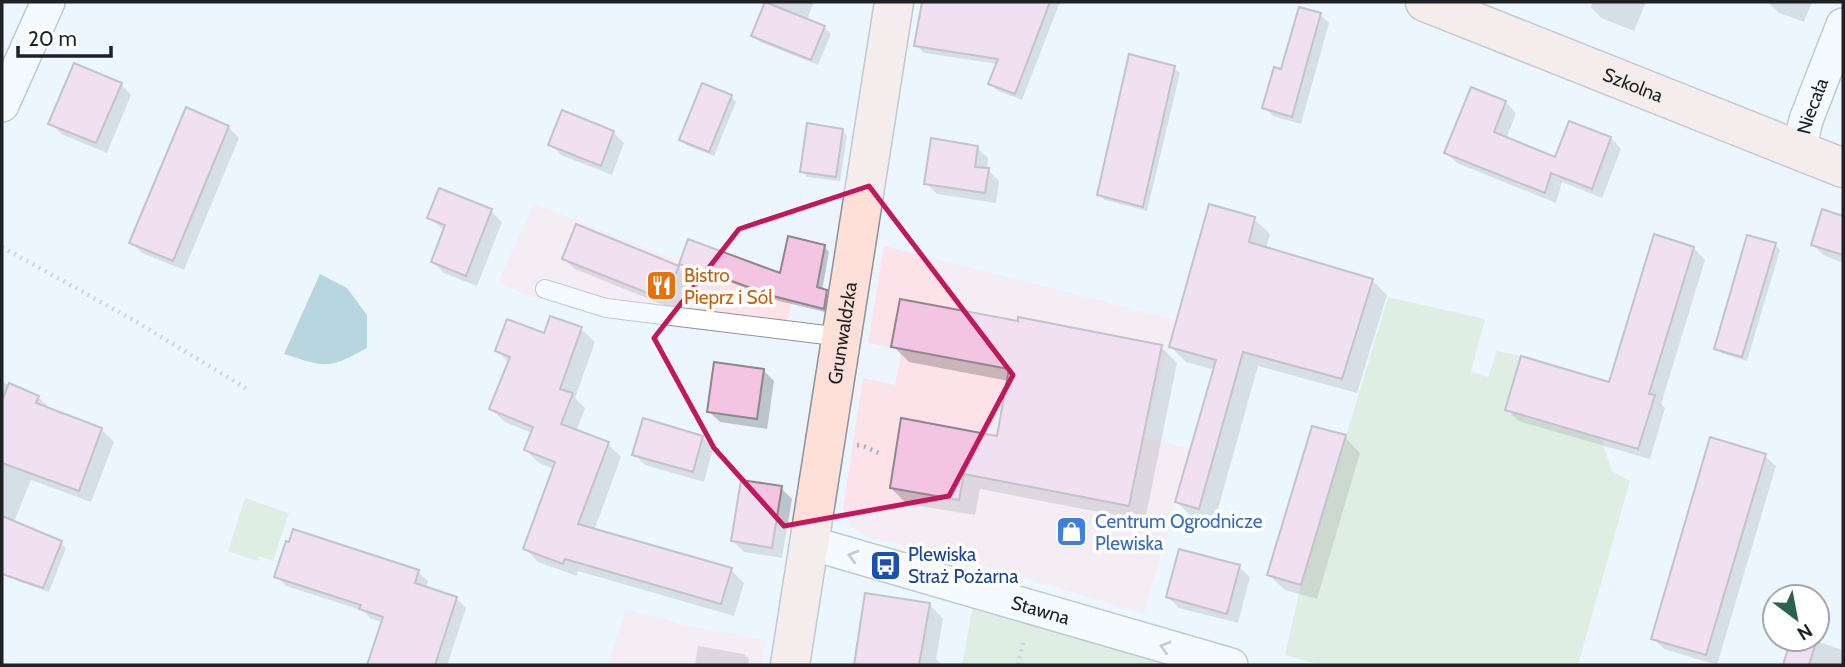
<svg xmlns="http://www.w3.org/2000/svg" width="1845" height="667" viewBox="0 0 1845 667" font-family="Cabin,sans-serif">
  <rect width="100%" height="100%" fill="#ecf5fe"/>
  <path fill="#fce2e9" d="M534,204L698,268L792,301L783,340L530,297L498,282Z
    M884,246L1177,320L1143,437L1191,449L1144,614L972,562L869,538L852,527L843,509L863,378L895,385L902,349L868,343Z
    M626,609L685,625L765,640L761,665H608Z"/>
  <path fill="#cfe5c1" d="M1388,297L1485,319L1471,372L1488,377L1497,351L1521,356L1505,410L1601,438L1612,471L1630,481L1578,665H1321L1285,655L1301,585Z
    M245,498L289,513L273,561L259,556L257,561L228,551Z
    M974,599L1184,665H962Z"/>
  <path fill="#76b0bc" d="M320,274L347,288L367,315V348C328,370 325,367 284,354Z"/>
  <path fill="#0003" d="M767,2H814L807,20L824,27L831,34L818,65L760,42L753,36Z
    M924,2H1060L1022,100L998,91L990,84L998,64L924,53L916,45Z
    M1593,2H1646L1634,31L1601,18L1591,7Z
    M1768,2H1812L1804,22L1779,13Z
    M1320,14L1329,23L1301,124L1273,116L1264,107Z
    M1174,68L1180,73L1147,211L1105,200L1099,195Z
    M121,84L131,95L107,153L61,134L51,123Z
    M731,96L736,102L714,156L686,145L681,139Z
    M1505,102L1516,113L1506,139L1556,159L1611,138L1621,149L1602,198L1562,182L1556,203L1457,163L1446,153Z
    M228,127L239,138L184,270L142,253L131,242Z
    M842,131L847,136L840,181L807,177L802,171Z
    M613,132L624,143L612,175L561,155L550,144Z
    M977,148L988,158L987,169L999,181L996,203L937,194L926,183Z
    M440,191L491,211L502,222L477,286L444,273L433,262L445,231L429,218Z
    M1823,211L1843,218V263L1823,255L1813,244Z
    M1254,219L1270,234L1266,249L1372,280L1387,295L1357,393L1258,366L1214,523L1192,517L1177,502L1215,370L1186,362L1171,347Z
    M1775,245L1780,250L1747,361L1721,353L1716,348Z
    M824,246L829,252L822,291L831,297L829,313L779,301L716,277L686,269L681,264L782,276Z
    M1694,248L1705,260L1661,404L1665,408L1650,459L1518,421L1507,409L1610,384Z
    M564,259L678,267L689,278L676,310L575,269Z
    M551,318L581,329L595,342L575,398L585,408L576,432L608,444L621,457L594,531L731,570L744,583L734,616L578,571L577,576L538,562L525,548L554,469L539,463L526,450L532,433L505,422L491,409L509,363L497,351L545,335Z
    M893,346L1161,347L1177,363L1145,521L980,489L975,515L907,504L891,488L998,438L1009,381L909,362Z
    M763,370L774,381L767,429L720,422L709,412Z
    M2,382L38,397L52,410L101,429L114,442L91,502L31,480L10,532L2,529Z
    M702,437L713,448L704,482L645,465L634,454Z
    M1345,437L1360,453L1317,599L1285,590L1269,575Z
    M1765,456L1776,466L1717,665L1664,649L1653,638Z
    M781,488L792,499L782,558L744,552L733,541Z
    M61,543L66,548L49,592L17,581L12,576Z
    M1239,567L1250,577L1238,623L1179,608L1168,597Z
    M418,572L428,581L426,588L456,598L466,608L447,665H368L383,622L371,619L364,611L286,586L276,576Z
    M866,595L929,604L943,619L936,659L942,665H856Z
    M1792,639H1810L1843,650V665H1784Z
    M698,646L744,654L749,659L748,665H695Z"/>
  <path fill="#f3c5e2" stroke="#90868c" stroke-width="2" d="M765,2L825,26L811,60L751,36Z
    M922,2H1050L1015,94L988,84L998,59L914,46Z
    M1299,7L1321,13L1292,117L1262,108L1274,67L1281,69Z
    M1129,54L1175,66L1143,207L1097,195Z
    M74,63L122,83L96,143L48,124Z
    M702,83L732,95L709,152L679,140Z
    M1471,87L1506,101L1494,132L1555,157L1569,121L1611,137L1592,189L1551,173L1545,193L1444,153Z
    M186,107L229,126L173,261L129,243Z
    M562,110L614,131L601,166L548,145Z
    M807,123L843,129L836,177L800,172Z
    M931,138L978,146L975,167L989,168L985,193L924,184Z
    M439,188L492,209L466,276L431,262L445,225L427,218Z
    M1209,204L1255,217L1249,242L1373,279L1342,379L1243,352L1199,509L1175,502L1216,360L1169,347Z
    M1822,209L1843,216V255L1811,245Z
    M576,224L679,266L665,300L562,259Z
    M1654,234L1694,247L1649,394L1655,395L1638,449L1505,410L1521,356L1609,382Z
    M1747,235L1776,243L1742,357L1714,349Z
    M788,236L825,245L817,287L827,290L824,309L773,296L710,273L679,264L688,239L780,273Z
    M900,299L1018,321V317L1162,345L1129,506L964,474L959,500L890,488L901,418L997,436L1009,369L891,347Z
    M550,316L582,327L560,389L573,393L561,424L609,442L578,524L732,568L721,604L565,559L563,564L523,549L555,462L524,450L533,427L489,409L510,357L495,351L507,319L544,333Z
    M714,362L764,369L757,419L707,412Z
    M9,383L39,396L36,403L102,428L79,491L2,463V401Z
    M643,418L703,436L693,472L632,455Z
    M1312,426L1346,435L1301,585L1267,575Z
    M1710,437L1766,454L1706,655L1651,639Z
    M741,480L782,486L772,548L731,541Z
    M2,516L62,541L43,588L2,574Z
    M293,529L419,570L415,583L457,597L435,665H367L383,617L359,609L361,605L274,577L286,541L289,542Z
    M1179,549L1240,565L1227,614L1166,597Z
    M865,593L930,603L919,665H854Z
    M1791,639H1817L1809,665H1783Z"/>
  <g fill="none" stroke-linecap="round" stroke-linejoin="round">
    <defs>
      <path id="lane" d="M545,289L606,308L842,337"/>
      <g id="street">
        <path d="M2,105L48,2"/>
        <path id="s1" d="M1799,150L1806,120L1843,25"/>
        <path id="s2" d="M810,543L1231,665"/>
      </g>
      <g id="secondary">
        <path id="s3" d="M1425,2L1843,168"/>
        <path id="s4" d="M790,665L894,2"/>
      </g>
    </defs>
    <use href="#lane" stroke="#8a929a" stroke-width="20"/>
    <use href="#street" stroke="#8a929a" stroke-width="36"/>
    <use href="#secondary" stroke="#8a929a" stroke-width="41"/>
    <path stroke="#aab2b9" stroke-width="4.5" stroke-dasharray="2 5" stroke-linecap="butt" d="M2,247L135,321L247,389
      M857,445C868,446 873,452 883,454
      M1018,665L1024,639"/>
    <use href="#lane" stroke="#fff" stroke-width="18"/>
    <use href="#street" stroke="#fff" stroke-width="33"/>
    <use href="#secondary" stroke="#fee0d8" stroke-width="38"/>
  </g>
  <defs><path id="oneway-chevron" d="M-2-3.5L2.5 0L-2 3.5" fill="none" stroke-width="1.6" stroke-linecap="round" stroke-linejoin="round" transform="scale(1.75)"/></defs>
  <g stroke="#9a9c9d">
    <use href="#oneway-chevron" transform="translate(853 556) rotate(-164)"/>
    <use href="#oneway-chevron" transform="translate(1165 647) rotate(-164)"/>
  </g>
  <path d="M0 0H1845V667H0ZM869,186L1013,375L949,496L784,526L714,448L654,338L739,229Z" fill="#ecf5fe" fill-opacity=".55" fill-rule="evenodd"/>
  <path fill="none" stroke="#c2185b" stroke-width="5" stroke-linejoin="round" d="M869,186L1013,375L949,496L784,526L714,448L654,338L739,229Z"/>
  <defs>
    <symbol id="restaurant-square" viewBox="-11 -11 22 22"><rect x="-9" y="-9" width="18" height="18" rx="4" fill="#e8710a" stroke="#fff"/><path d="M-5-6h1v4h1v-4h1v4h1v-4h1v5L-1.5 .5V6h-2V.5L-5-1ZM5-6V6H3V1.5H1.5Q1.5-4 5-6Z" fill="#fff"/></symbol>
    <symbol id="shop-square" viewBox="-11 -11 22 22"><rect x="-9" y="-9" width="18" height="18" rx="4" fill="#3f7fe0" stroke="#fff"/><path d="M-5-2.5h2.3a2.7 3.5 0 0 1 5.4 0H5L5.5 6h-11ZM-1.5-2.5h3a1.5 2.3 0 0 0-3 0Z" fill="#fff"/></symbol>
    <symbol id="bus-square" viewBox="-11 -11 22 22"><rect x="-9" y="-9" width="18" height="18" rx="4" fill="#1a4fb4" stroke="#fff"/><path d="M-5-6H5V4H4V6H2V4H-2V6H-4V4H-5ZM-3.5-4V0h7V-4ZM-3.5 1.2v1.5H-2V1.2ZM2 1.2v1.5H3.5V1.2Z" fill="#fff"/></symbol>
  </defs>
  <g fill-rule="evenodd">
    <use href="#restaurant-square" x="644" y="268" width="35" height="35"/>
    <use href="#shop-square" x="1054" y="514" width="35" height="35"/>
    <use href="#bus-square" x="868" y="548" width="35" height="35"/>
  </g>
  <g text-anchor="middle" dominant-baseline="central" stroke-width="7" stroke-linejoin="round" paint-order="stroke">
    <g font-size="19" fill="#1f2225" stroke="#fff">
      <text stroke="none"><textPath href="#s3" startOffset="224">Szkolna</textPath></text>
      <text stroke="none"><textPath href="#s1" startOffset="46">Niecała</textPath></text>
      <text stroke="none"><textPath href="#s4" startOffset="336">Grunwaldzka</textPath></text>
      <text stroke="none"><textPath href="#s2" startOffset="240">Stawna</textPath></text>
    </g>
    <g font-size="19" fill="#c56008" stroke="#fff" text-anchor="start">
      <text x="684" y="275">Bistro<tspan x="684" dy="22">Pieprz i Sól</tspan></text>
    </g>
    <g font-size="19" fill="#366cbe" stroke="#fff" text-anchor="start">
      <text x="1095" y="521">Centrum Ogrodnicze<tspan x="1095" dy="22">Plewiska</tspan></text>
    </g>
    <g font-size="19" fill="#164399" stroke="#fff" text-anchor="start">
      <text x="908" y="554">Plewiska<tspan x="908" dy="22">Straż Pożarna</tspan></text>
    </g>
  </g>
  <rect width="1845" height="667" fill="none" stroke="#1f2225" stroke-width="7"/>
  <g transform="translate(1796 618) rotate(148)"><circle r="33" fill="#ffffff" stroke="#a5a7a8" stroke-width="2"/>
  <path d="M0-5L12 26L0 18L-12 26Z" fill="#2b634a"/>
  <text y="-10" font-size="19" font-weight="bold" text-anchor="middle" fill="#1f2225">N</text>
  </g>
  <path d="M18 46v10h93v-10" fill="none" stroke="#1f2225" stroke-width="3.5"/>
  <text x="28" y="46" font-size="21" fill="#1f2225" stroke="#ffffff" stroke-width="5" paint-order="stroke">20 m</text>
</svg>
